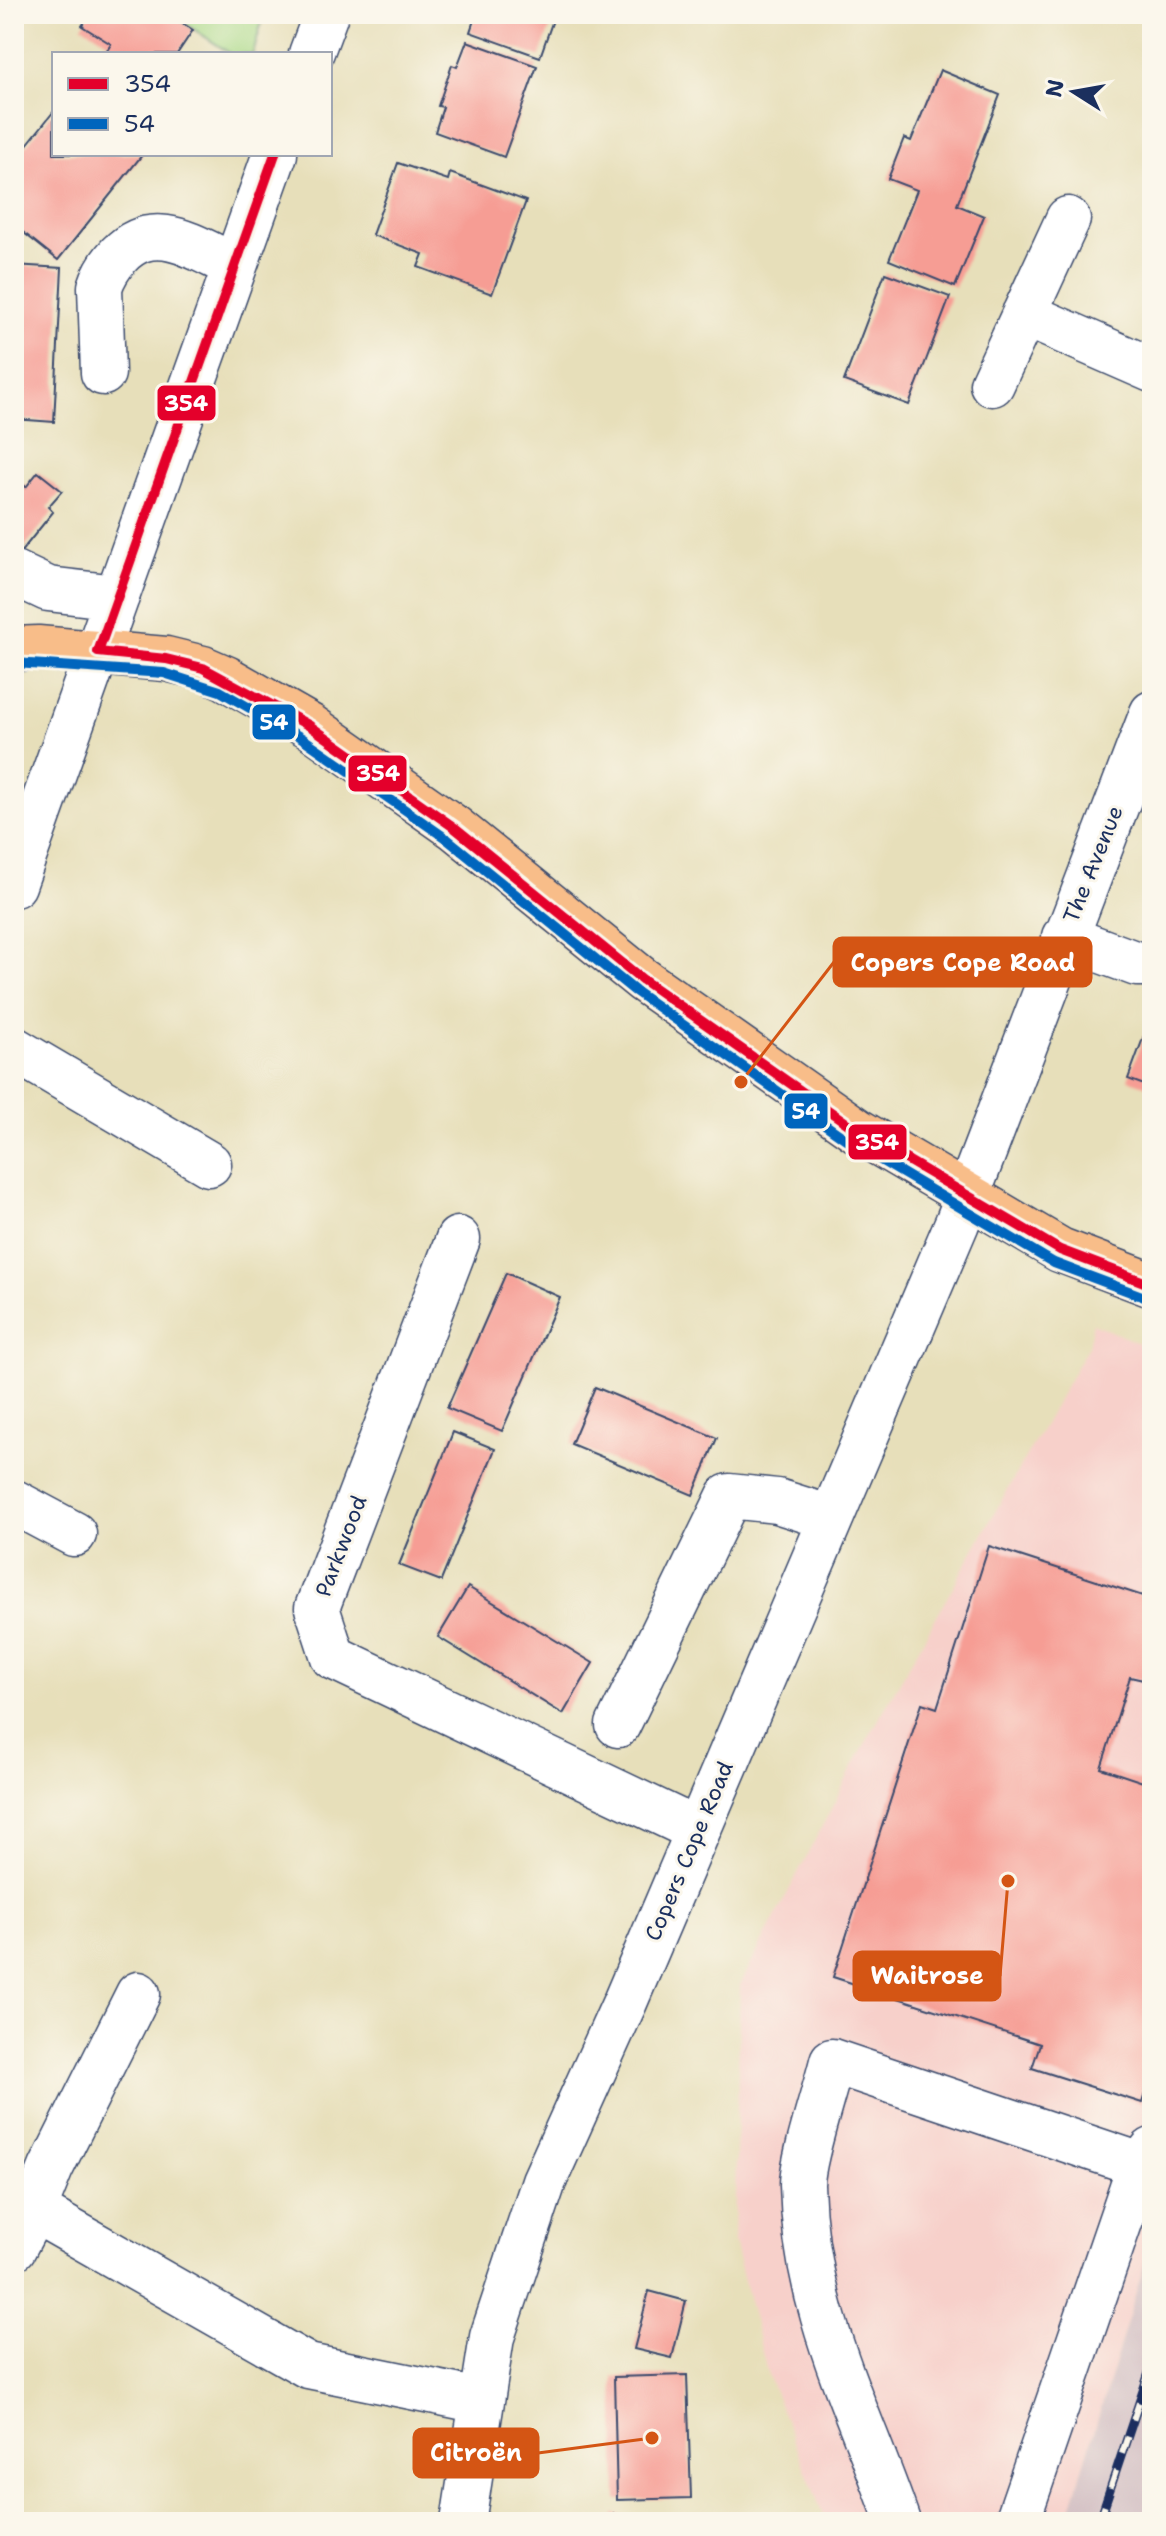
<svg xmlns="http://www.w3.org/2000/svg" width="1166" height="2536" viewBox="0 0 1166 2536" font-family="'Shantell Sans',sans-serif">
  <rect width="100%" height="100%" fill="#fbf7ec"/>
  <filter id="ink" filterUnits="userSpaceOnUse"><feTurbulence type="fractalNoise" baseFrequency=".0125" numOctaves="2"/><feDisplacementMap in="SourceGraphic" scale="16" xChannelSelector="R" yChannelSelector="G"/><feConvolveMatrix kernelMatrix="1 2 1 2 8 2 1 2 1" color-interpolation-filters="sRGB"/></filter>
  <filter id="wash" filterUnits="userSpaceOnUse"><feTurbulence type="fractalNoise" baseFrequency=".006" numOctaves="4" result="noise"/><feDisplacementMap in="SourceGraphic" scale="32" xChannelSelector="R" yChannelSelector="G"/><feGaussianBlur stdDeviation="1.8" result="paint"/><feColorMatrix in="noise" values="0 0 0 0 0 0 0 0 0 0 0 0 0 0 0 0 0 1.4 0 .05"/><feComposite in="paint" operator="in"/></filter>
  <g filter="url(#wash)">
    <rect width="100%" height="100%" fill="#e7dfba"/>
    <path fill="#f7d0ca" d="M1093,1323L1152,1349V2239L1067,2522H826L768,2376L734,2241L740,1985L861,1751L1088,1346Z"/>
    <path fill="#d2bec2" d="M1152,2239V2522H1067Z"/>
    <path fill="#aad987" stroke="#628472" stroke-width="2" d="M171,14H264L253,54H231Z"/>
    <g id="blocks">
      <path fill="#f69d94" d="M90,14H168L193,30L177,54H105L111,44L82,26Z
        M476,14H555L540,57L470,32Z
        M467,41L537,66L504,157L435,132L443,107L438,106L452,65L457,67Z
        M940,70L1000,95L957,205L984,216L955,287L889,260L917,190L888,179L904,138L911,141Z
        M54,111V154H143L58,260L14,225V161Z
        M398,163L448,180L450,173L526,201L492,294L418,267L423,254L372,235Z
        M14,265L62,268L54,422L14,419Z
        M885,273L950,297L909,405L844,381Z
        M38,472L62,491L48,507L53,512L20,553L14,548V477L26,487Z
        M1152,1014V1088L1128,1079Z
        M506,1273L560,1297L502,1431L447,1408Z
        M595,1387L717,1438L693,1495L571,1444Z
        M453,1432L495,1449L441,1581L399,1565Z
        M989,1546L1152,1599V1682L1130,1677L1101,1768L1152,1785V2082L1149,2081L1142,2103L1032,2068L1040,2044L833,1977L922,1703L937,1708Z
        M468,1587L593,1663L563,1714L438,1637Z
        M649,2291L686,2301L672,2358L634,2349Z
        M687,2375L691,2498L617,2500L614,2377Z
        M614,2514L653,2520V2522H613Z"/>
    </g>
  </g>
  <g filter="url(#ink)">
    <use href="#blocks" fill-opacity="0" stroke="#3a496c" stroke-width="2"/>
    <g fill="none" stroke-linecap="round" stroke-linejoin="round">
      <defs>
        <path id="minor" d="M311,54L326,14
          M1024,314L1152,370
          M103,373L100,287C104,274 110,265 119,255C155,217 196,249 235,266
          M992,384L1068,219
          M14,573L48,589L117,597
          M14,885L275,154
          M1064,937L1137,964H1152
          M14,1049L209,1164
          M458,1239L317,1608L333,1657L697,1830
          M14,1502L74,1534
          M618,1725L729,1496L777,1501L831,1518
          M138,1994L51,2168L34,2210L308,2366L480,2401
          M14,2248L34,2210
          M463,2522L492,2337L544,2181L625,2002L957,1223L1152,713
          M898,2522C858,2406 805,2314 802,2185C802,2158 825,2091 832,2061L1141,2165
          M1017,2522L1132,2187L1141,2165L1152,2150"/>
        <path id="major" d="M14,649L38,648L166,659L203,668L226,678L310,726L455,828L643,980L858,1131L1060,1250L1152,1285"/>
      </defs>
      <use href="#minor" stroke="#3a496c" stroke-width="47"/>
      <use href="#major" stroke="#3a496c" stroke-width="47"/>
      <use href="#minor" stroke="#fff" stroke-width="44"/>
      <use href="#major" stroke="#f8bd89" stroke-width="44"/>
      <defs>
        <path id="rail" d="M1099,2522L1152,2364"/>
      </defs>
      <use href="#rail" stroke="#1b2f5e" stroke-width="9"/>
      <use href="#rail" stroke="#fbf7ec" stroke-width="6" stroke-dasharray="18" stroke-linecap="butt"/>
      <defs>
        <path id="bus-1" d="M98,652L166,659L203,668L310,726L455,828L643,980L858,1131L1060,1250L1152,1285
          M98,652L275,154"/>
        <path id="bus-2" d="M15,663L164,673L220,691L302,738L447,839L635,991L850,1142L1054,1263L1147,1298"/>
      </defs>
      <use href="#bus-1" stroke="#fbf7ec" stroke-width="16"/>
      <use href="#bus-2" stroke="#fbf7ec" stroke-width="16"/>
      <use href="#bus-1" stroke="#e4002b" stroke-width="10"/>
      <use href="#bus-2" stroke="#0065bd" stroke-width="10"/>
    </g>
  </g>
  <g text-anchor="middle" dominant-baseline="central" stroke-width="6" stroke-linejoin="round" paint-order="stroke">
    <g font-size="22" fill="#1b2f5e" stroke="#fbf7ec">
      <text transform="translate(1093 864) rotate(-68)">The Avenue</text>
      <text transform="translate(341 1546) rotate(-69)">Parkwood</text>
      <text transform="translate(689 1851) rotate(-67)">Copers Cope Road</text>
    </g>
  </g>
  <path fill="none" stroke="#d45514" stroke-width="3" d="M741 1082L834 962M1008 1881L1000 1976M652 2438L538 2453"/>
  <g fill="#d45514" stroke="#fbf7ec" stroke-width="3">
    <circle cx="741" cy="1082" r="8"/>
    <circle cx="1008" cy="1881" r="8"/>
    <circle cx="652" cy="2438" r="8"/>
  </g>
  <g fill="#d45514" stroke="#d45514" stroke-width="3">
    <rect x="834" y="938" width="257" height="48" rx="8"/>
    <rect x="854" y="1952" width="146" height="48" rx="8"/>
    <rect x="414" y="2429" width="124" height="48" rx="8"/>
  </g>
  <g font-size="24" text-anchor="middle" font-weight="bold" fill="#fff">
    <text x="963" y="971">Copers Cope Road</text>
    <text x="927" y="1984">Waitrose</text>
    <text x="476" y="2461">Citroën</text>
  </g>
  <g stroke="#fbf7ec" stroke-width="3">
    <rect x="156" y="384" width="61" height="38" rx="8" fill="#e4002b"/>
    <rect x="251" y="703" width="46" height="38" rx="8" fill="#0065bd"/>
    <rect x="347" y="754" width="61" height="39" rx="8" fill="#e4002b"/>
    <rect x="783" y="1092" width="46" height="38" rx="8" fill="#0065bd"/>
    <rect x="847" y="1123" width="61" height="38" rx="8" fill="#e4002b"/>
  </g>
  <g font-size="22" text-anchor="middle" font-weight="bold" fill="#fff">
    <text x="186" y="411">354</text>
    <text x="274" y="730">54</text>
    <text x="378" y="781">354</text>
    <text x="806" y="1119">54</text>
    <text x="877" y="1150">354</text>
  </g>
  <rect width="1166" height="2536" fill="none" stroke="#fbf7ec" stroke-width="48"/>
  <rect x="52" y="52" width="280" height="104" fill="#fbf7ec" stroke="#a1a7b3" stroke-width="2"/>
  <rect x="68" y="78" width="40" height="12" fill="#e4002b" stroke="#a1a7b3" stroke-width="2"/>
  <text x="124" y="92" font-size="24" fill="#1b2f5e">354</text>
  <rect x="68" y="118" width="40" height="12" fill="#0065bd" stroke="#a1a7b3" stroke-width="2"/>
  <text x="124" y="132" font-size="24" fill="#1b2f5e">54</text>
  <g transform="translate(1074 92) rotate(281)" stroke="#fbf7ec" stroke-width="6" paint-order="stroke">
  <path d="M0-6L14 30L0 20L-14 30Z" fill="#1b2f5e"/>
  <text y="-12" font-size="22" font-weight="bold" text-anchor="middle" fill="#1b2f5e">N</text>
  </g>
</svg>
